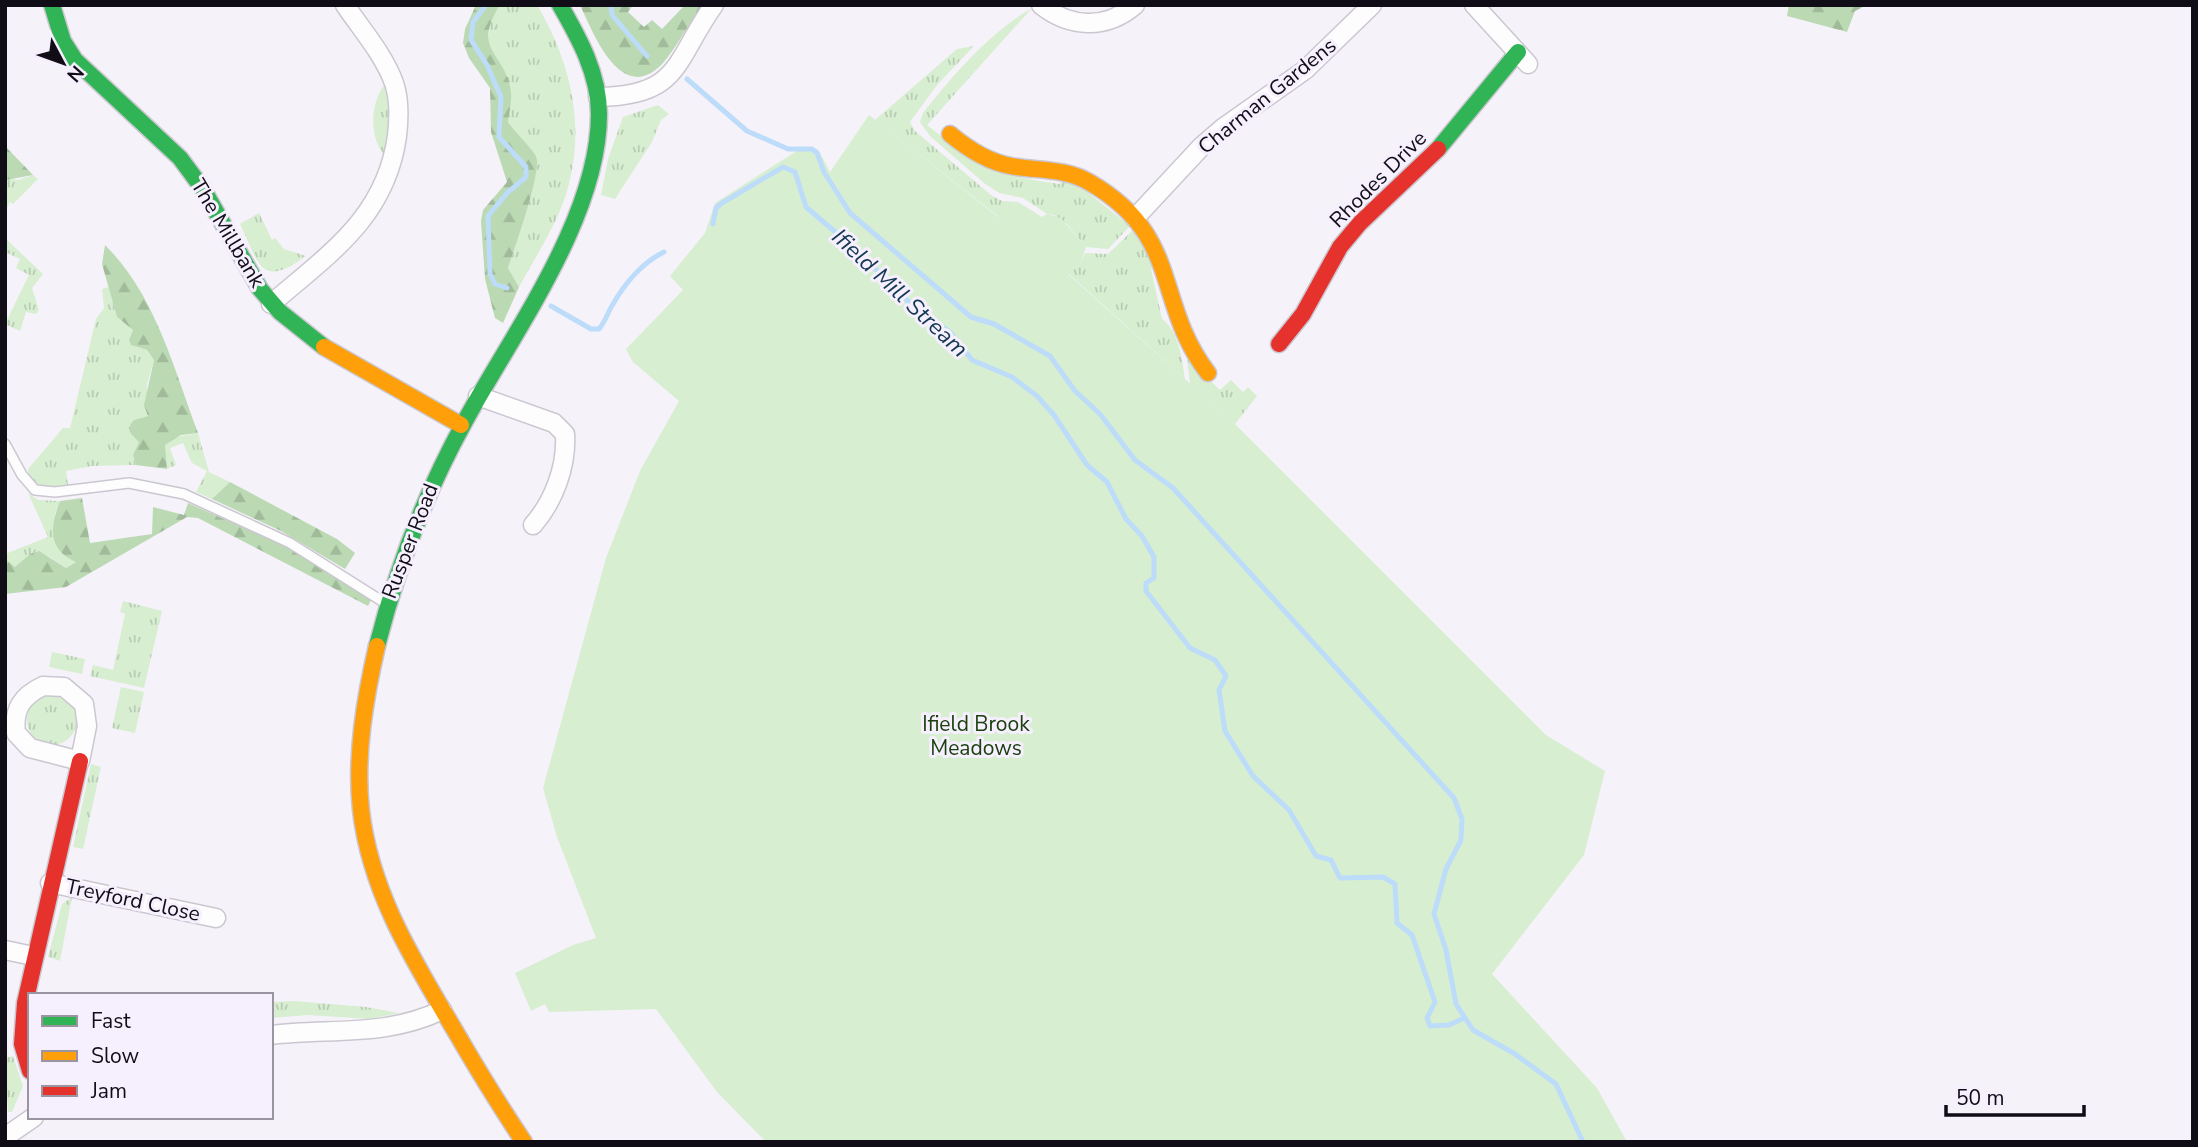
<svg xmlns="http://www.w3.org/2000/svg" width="2198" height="1147" viewBox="0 0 2198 1147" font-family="'Nunito Sans',sans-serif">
  <defs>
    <pattern id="grass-tufts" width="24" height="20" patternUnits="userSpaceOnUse" patternTransform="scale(1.75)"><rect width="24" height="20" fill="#d7eed1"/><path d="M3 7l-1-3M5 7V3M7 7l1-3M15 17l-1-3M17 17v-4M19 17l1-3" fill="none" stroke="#b8cbb3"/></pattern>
    <pattern id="forest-firs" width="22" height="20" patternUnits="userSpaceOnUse" patternTransform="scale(1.75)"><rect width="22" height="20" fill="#bbdab4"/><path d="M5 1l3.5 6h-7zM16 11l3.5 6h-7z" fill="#a0ba9a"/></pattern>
  </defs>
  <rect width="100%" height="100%" fill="#f6f2fa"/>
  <path fill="url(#grass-tufts)" d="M500,5H537C571,62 586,126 567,191C557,225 535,257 519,287L508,268C514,250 543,170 536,156C529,145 516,133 508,122L511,93L488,46L490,21Z
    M1032,8L927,125C976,165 998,175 1059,184L1065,180L1076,183L1130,226L1108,249L1086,247L1067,224L1054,215L1047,214L1023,198L999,193L984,183L930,136L920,122L923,113C954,74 988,34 1032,8Z
    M974,46L937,85L910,122L915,131L991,195L1002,201L1018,202L999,217L875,120L957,49Z
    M386,83L390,113L386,157C369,140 369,102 386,83Z
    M658,105L669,114L661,120L652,142L615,199L601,195L608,159L623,117Z
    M33,175L38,179L13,204L10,202L5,212V178L18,180Z
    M259,213L272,240L275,238L284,249L306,256C260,290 259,263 240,224Z
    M1134,229L1155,264L1151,269L1162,319C1179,331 1182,359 1185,379L1068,273L1080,264L1085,253L1108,254Z
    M5,238L43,274L32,288L39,310L36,314L26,312L20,331L5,324L29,275L16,268L20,259L5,252Z
    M109,287L117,317L133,330L129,340L136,347L147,350L154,360L147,384L148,416L134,420L139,442L133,455L136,465L92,466L66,471L68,485L41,488L29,476L28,469L63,428H70L96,319L104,308L102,289Z
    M1187,359L1220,390L1231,380L1243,392L1248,387L1257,396L1235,424L1190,384Z
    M198,433L209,472L230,482L212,499L196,492L207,471L192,463L183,443L170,448L176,465L167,469L164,445L171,438Z
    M28,493L38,500L60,501L55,514L77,561L66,568L48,556L30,554L15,568L5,559V554L48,537Z
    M123,601L162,611L144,688L90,676L93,665L113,670L125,614L120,612Z
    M52,652L85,659L82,674L49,667Z
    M121,687L144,692L135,733L112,728Z
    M27 720a25 25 0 1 1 50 0a25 25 0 1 1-50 0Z
    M91,764L101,767L83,849L73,847Z
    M72,897L60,961L48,957L62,904Z
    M294,1001L366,1007L399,1013L370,1019L308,1015L271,1018V1002Z
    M13,1056L23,1086L12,1112H8L5,1058Z"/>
  <path fill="url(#forest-firs)" d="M476,5H500C470,52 507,53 511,93C512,102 509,113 508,122C516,133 529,145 536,156C543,170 514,250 508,268L519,287L503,323L495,318L485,279L481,221L483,210L507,182L491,132L490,88L469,58L463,43L465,29Z
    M580,5H633L628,12L644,27L652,20L662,29L685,5H704C688,23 678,46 663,63C622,107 594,35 580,5Z
    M1789,5H1867L1855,11L1847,32L1787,16Z
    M5,146L33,175L6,180Z
    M105,245C155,294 174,369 198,433L181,435L165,445L167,469L136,465L133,455L139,442L131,434L130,425L134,420L148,416L144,405L154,360L147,350L131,345L129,340L133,330L117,317L102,264Z
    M230,482L337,539L355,553L345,569L281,531L212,499Z
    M82,498L90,543L152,534L153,507L184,515L188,503L287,547L371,600L368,606L198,518L187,517L66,587L5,594V559L15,567L30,554L39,551L66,568L76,562C47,549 50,527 60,501Z"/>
  <path fill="#d7eed1" d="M869,115L998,217L1018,202L1042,217L1047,214L1061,218L1086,247L1080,264L1068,274L1235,424L1546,735L1605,771L1584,855L1492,974L1597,1088L1627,1142H766L717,1092L656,1009L549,1012L545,1004L531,1011L515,973L573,945L596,938L557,837L543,788L606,558L640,471L679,401L633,362L626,349L683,290L670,276L705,233L715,203L803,147L818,149L830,172Z"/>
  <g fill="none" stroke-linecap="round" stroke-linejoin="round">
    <path stroke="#bcdcf9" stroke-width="5" d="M486,5L473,22L471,40L487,65L501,97L499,137L526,167V177L507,193L488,216L490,274L495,284L507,288
      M611,5L612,15L647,56
      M687,79L747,131L788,149H812L817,153L824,172L850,213L971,317L994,324L1050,356L1075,391L1100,414L1135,460L1173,488L1454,798L1462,819L1461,840L1446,869L1434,914L1446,950L1456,1004L1473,1030L1515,1054L1556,1084L1583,1142
      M713,224L716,208L722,203L783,167L795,172L806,207L867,259L895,291L951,333L972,360L1012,377L1037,396L1054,415L1087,465L1107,482L1126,519L1142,536L1154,557V578L1146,583V591L1190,648L1215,660L1226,676L1219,690L1225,731L1253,776L1289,810L1316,856L1331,860L1340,878L1383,877L1395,884L1397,923L1412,935L1435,1002L1427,1018L1430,1026L1449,1025L1464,1018
      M551,306L591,329H599C605,322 608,312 613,304C625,283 643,262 664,252"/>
    <defs>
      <path id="lane" d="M5,444L22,475L35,490L55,492L129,483L184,494L290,543L385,603"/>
      <path id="street" d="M1041,5C1070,28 1106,30 1135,5
        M1474,5L1528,64
        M598,97C681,96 674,61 714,5
        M1135,218L1202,146L1224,127L1305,70L1372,5
        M271,304C329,254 386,217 397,136C399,119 400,100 394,83C384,55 362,30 345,5
        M478,396L554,423L565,434C567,466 554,501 533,525
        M43,686L64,687L84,704L87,726L80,761L30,748L16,733C13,709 22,696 43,686Z
        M50,883L216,918
        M5,950L33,956
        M271,1035C330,1028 387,1037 442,1010
        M5,1137L34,1117"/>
      <path id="fast" d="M52,5L63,41L75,60L180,158L203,189L260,289L280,312L324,347
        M1438,149L1518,52
        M377,646C397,568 425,494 464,423C512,334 599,218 599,114C599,74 579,38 560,5"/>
      <path id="slow" d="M950,134C968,149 988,162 1011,166C1038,171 1065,168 1089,182C1183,236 1153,301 1208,373
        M324,347L461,425
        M377,646C365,698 355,756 361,810C370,891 413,960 454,1029C476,1067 499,1105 524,1142"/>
      <path id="jam" d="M1279,344L1303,314L1340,247L1360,223L1438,149
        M30,1071L22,1044L25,1003L80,761"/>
    </defs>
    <use href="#lane" stroke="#cbc7d0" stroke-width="12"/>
    <use href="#street" stroke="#cbc7d0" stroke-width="21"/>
    <use href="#fast" stroke="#cbc7d0" stroke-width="19"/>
    <use href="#slow" stroke="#cbc7d0" stroke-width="19"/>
    <use href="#jam" stroke="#cbc7d0" stroke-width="19"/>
    <use href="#lane" stroke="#fefdfe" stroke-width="9"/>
    <use href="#street" stroke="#fefdfe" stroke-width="18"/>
    <use href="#fast" stroke="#30b455" stroke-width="16"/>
    <use href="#slow" stroke="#ff9f0a" stroke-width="16"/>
    <use href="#jam" stroke="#e5322d" stroke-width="16"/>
  </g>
  <g text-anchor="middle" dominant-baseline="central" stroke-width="6" stroke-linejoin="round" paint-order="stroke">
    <g font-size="21" fill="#110d16" stroke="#f6effe">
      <text transform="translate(1267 96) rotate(-39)">Charman Gardens</text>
      <text transform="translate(1378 179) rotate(-45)">Rhodes Drive</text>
      <text transform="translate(228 233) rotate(59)">The Millbank</text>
      <text transform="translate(410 541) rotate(-69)">Rusper Road</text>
      <text transform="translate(133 900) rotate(12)">Treyford Close</text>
    </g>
    <g font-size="21" fill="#1a400c" stroke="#f6effe">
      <text x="976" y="724">Ifield Brook<tspan x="976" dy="24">Meadows</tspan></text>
    </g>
    <g font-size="23" font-style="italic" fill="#133851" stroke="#f6effe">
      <text transform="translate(900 293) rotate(43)">Ifield Mill Stream</text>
    </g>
  </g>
  <rect width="2198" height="1147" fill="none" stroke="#110d16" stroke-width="14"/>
  <rect x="28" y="993" width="245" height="126" fill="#f6effe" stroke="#9a95a1" stroke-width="2"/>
  <rect x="42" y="1016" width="35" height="10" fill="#30b455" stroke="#9a95a1" stroke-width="2"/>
  <text x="91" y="1028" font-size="21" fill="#110d16">Fast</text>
  <rect x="42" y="1051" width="35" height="10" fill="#ff9f0a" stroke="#9a95a1" stroke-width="2"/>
  <text x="91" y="1063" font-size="21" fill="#110d16">Slow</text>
  <rect x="42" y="1086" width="35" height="10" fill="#e5322d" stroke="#9a95a1" stroke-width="2"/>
  <text x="91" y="1098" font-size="21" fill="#110d16">Jam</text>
  <g transform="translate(63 63) rotate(131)" stroke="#f6effe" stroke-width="5" paint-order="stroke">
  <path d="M0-5L12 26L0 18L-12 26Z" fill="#110d16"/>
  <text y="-10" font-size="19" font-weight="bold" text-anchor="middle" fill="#110d16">N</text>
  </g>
  <path d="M1946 1105v10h138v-10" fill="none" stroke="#110d16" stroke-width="3.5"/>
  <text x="1956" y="1105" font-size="21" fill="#110d16" stroke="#f6effe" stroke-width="5" paint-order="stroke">50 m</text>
</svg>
